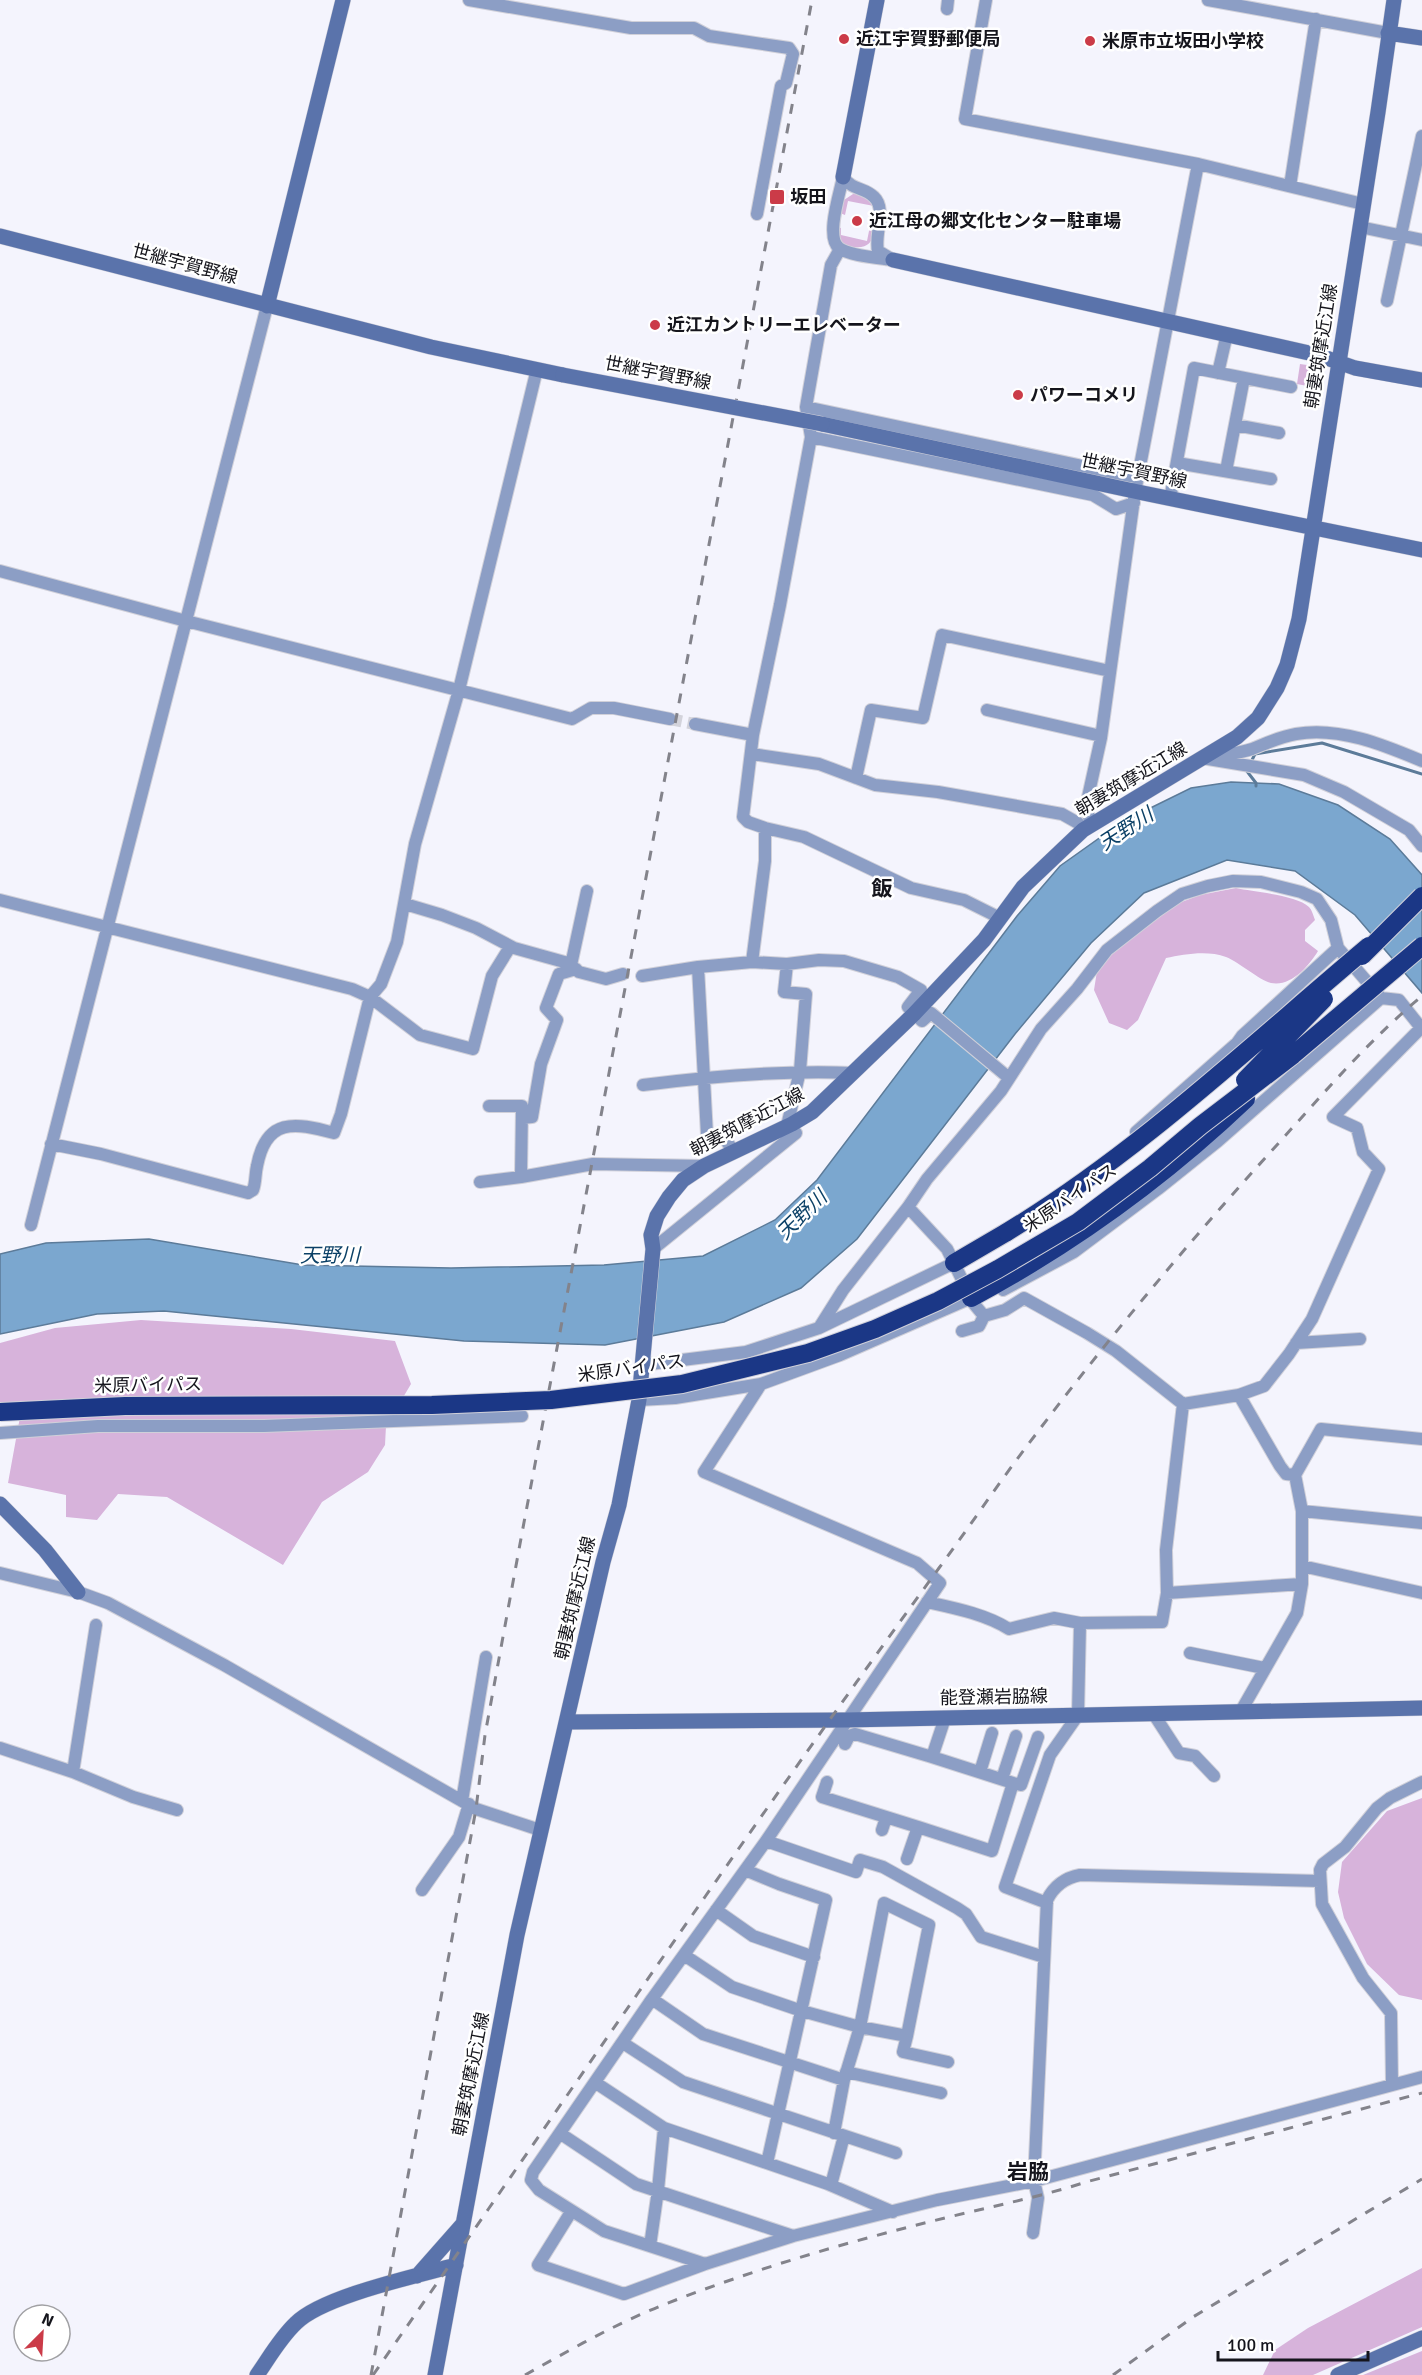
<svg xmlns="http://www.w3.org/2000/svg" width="1422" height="2375" viewBox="0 0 1422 2375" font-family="Signika,'Noto Sans JP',sans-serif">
  <rect width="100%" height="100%" fill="#f4f4fd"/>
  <path fill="#d7b3db" d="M853,194H859L875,201C874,230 880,257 841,244L837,227L841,228V235L867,241L874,206L848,201L845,215L840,213L844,200Z
    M1300,364L1307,365L1324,381L1323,389L1297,384Z
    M1236,888C1254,892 1297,895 1309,907C1312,910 1313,915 1315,920L1305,930V941L1318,951C1309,966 1291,987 1271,983C1259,980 1239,962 1226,957C1208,950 1184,954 1166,958L1138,1020L1127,1030L1109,1023L1094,990L1097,971L1111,952L1179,903L1200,895Z
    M141,1320L291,1329L395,1341L411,1384L386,1426L385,1445L368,1472L322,1502L283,1565L167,1497L118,1494L97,1520L66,1517V1495L8,1483L22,1406L0,1407V1343L55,1328Z
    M1422,1798V2000L1399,1995L1367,1964L1344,1918L1338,1892L1342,1862L1387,1811Z
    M1422,2268V2327L1313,2375H1263L1275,2350L1308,2328Z
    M1422,2351V2375H1363Z"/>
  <path fill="#7ba7cf" stroke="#5c7b99" stroke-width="1.5" d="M1231,782L1279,784L1338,805L1390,839L1422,875V993L1355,915L1295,871L1227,860L1144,893L1091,943L1015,1034L857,1239L801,1288L724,1322L605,1345L464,1341L164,1311L97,1314L0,1334V1254L46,1243L149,1239L303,1265L451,1268L604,1265L703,1256L775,1220L817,1180L1017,916L1060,866L1122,822L1191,788Z"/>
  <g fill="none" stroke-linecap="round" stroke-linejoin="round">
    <path stroke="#5c7b99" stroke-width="3" d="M1251,762L1255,754L1322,743L1422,774
      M1246,770L1256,783V786"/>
    <path stroke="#d3d3db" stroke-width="12" stroke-dasharray="12 6" stroke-linecap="butt" d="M670,719L695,724"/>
    <defs>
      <path id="street" d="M469,0L631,28H694L709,36L789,48L793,54L786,83L781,86L757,214
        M986,0L965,119L1198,164L1135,492L1101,738L1086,806L1091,824
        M1208,0L1388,33
        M947,9L948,0
        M1198,164L1363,204
        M843,177C853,191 864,187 874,197C887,209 874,235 878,251L893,260C880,258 849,256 839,248C825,237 840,193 843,177Z
        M1290,186L1316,19
        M1360,227L1422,240
        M840,249L831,265L806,407L811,437L780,605L753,735L743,817L748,822L765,828V861L752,962L787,964L819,960L844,961L898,977L921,990L908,1007L922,1021L931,1013L1009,1078
        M1387,301L1422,136
        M267,306L186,621L572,719L591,708H614L670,719
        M1218,373L1227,334
        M806,407L1139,478
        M1235,425L1279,433
        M811,437L1093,495L1116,509L1134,503
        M1177,463L1271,479
        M1226,471L1244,378
        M1170,499L1194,368L1291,387
        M0,571L186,621L31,1225
        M987,710L1101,736
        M695,724L753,735
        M752,754L819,764L875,785L938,792L1062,814L1078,823L1083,830
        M1215,756C1227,754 1241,753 1252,749C1267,743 1279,737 1296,734C1338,726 1384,745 1422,761
        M1202,758L1304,775L1344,792L1409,830L1422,846
        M856,778L871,710L923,718L942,635L1110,671
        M765,828L804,837L911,888L964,900L1000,918
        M0,900L352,989L370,997L420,1035L473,1049L492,976L510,947
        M405,904L442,915L476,928L514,948L568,963L579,972L606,979L623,974
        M571,965L587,891
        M698,967L707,1135L723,1136L734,1152
        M642,976L698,967L752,962
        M643,1085C713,1076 783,1070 853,1073
        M489,1106H522L521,1177
        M522,1118L532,1117L541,1064L557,1020L546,1008L559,974L576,969
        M1136,1132L1237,1043L1242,1036L1338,948
        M51,1144L101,1154L248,1193L253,1190C256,1182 255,1174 257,1166C266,1118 294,1122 334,1133L341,1114L370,997L381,984L397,942L415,844L459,690L537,369
        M480,1182L521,1177L593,1164L704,1166
        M908,1207L947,1249L974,1304L984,1316
        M653,1249L796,1133L787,1126L800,1071L806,994L784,992L787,964
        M1003,1290L1074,1252L1158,1189L1218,1141L1381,998
        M819,1328L843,1290L908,1207L927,1179L1001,1091L1041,1029L1077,989L1107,950L1157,911L1182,894L1208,886L1233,881L1261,882L1301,892L1317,899L1331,920L1338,948L1381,998L1399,1000L1422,1029
        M962,1331L979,1326L984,1316L1005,1310L1024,1298L1087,1333L1116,1351L1183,1404L1239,1395L1264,1386L1289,1354L1312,1319L1379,1169L1363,1152L1357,1128L1333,1117L1421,1028
        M1296,1343L1360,1339
        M642,1365L746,1352L819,1328L954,1263
        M1239,1395L1280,1466L1286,1474L1295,1475
        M639,1400L675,1398L761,1384L840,1355L971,1298
        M0,1433L98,1426H264L522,1416
        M1302,1511L1422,1523
        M1302,1566L1422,1593
        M0,1573L78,1592L108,1603L224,1665L476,1809L540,1830
        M1167,1593L1166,1550L1183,1404
        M927,1602C954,1608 985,1614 1009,1629L1054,1618L1080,1623L1078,1715L1050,1755L1005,1887L1047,1903
        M1080,1623L1162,1622L1167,1593L1302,1584
        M1190,1653L1264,1668
        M1241,1711L1297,1613L1302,1584V1511L1295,1475L1321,1429L1422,1439
        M1153,1713L1179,1753L1195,1756L1214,1776
        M845,1744L849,1736L855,1734L932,1757L945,1718
        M0,1748L73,1772L133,1797L177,1810
        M73,1772L96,1625
        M980,1772L992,1733
        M1002,1779L1016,1736
        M827,1782L822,1797L918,1827
        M1013,1783L1021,1785L1038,1737
        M462,1801L486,1657
        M882,1830L886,1818
        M766,1841L856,1872L860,1860L883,1867L957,1908L966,1914L981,1937L1044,1957
        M907,1859L918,1827L992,1851L1013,1783L932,1757
        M745,1870L779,1884L826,1900L767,2163
        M422,1890L459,1837L469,1804
        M716,1910L753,1936L814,1957
        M684,1955L732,1987L802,2011L860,2027L907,2036L929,1925L884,1903L860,2027L844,2080L834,2133
        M652,1999L703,2034L844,2080
        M907,2036L903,2052L948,2062
        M623,2043L683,2082L896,2153
        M846,2072L941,2093
        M596,2083L664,2128L828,2184L893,2212
        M1392,2085L1391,2013L1363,1978L1322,1904L1320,1870L1323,1864L1345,1847L1377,1808L1390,1798L1422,1782
        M561,2134L636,2184L793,2236
        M831,2185L844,2136
        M571,2212L538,2265L624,2294L705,2264L793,2236L937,2200L1034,2181L1422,2077
        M1033,2233L1038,2198L1034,2181L1047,1900C1054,1886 1064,1878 1080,1875L1320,1881
        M650,2246L658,2190L664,2128
        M705,2264L604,2231L539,2190L531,2180L533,2172L652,1999L766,1841L940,1583L917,1563L704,1472L761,1384"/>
      <path id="secondary" d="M1388,33L1422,38
        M843,177L877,0
        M0,236L431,347L563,375
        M893,260L1318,355L1355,368L1422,380
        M267,306L343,0
        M822,424L1143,493L1422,550
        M0,1504L45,1550L78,1592
        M567,1722L846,1720L1422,1708
        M417,2276L462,2225
        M257,2375C269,2358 280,2338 296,2323C323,2296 417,2276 456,2265
        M435,2375L517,1935L603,1562L619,1505L639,1400L653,1249L651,1235L657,1216L669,1197L683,1180L704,1166L792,1124L812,1112L914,1014L984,940L1023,887L1083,830L1237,737L1258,718L1277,688L1287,665L1299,619L1378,112L1394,0
        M1338,2375L1422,2338"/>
      <path id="highway" d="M954,1263L1007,1232
        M971,1298C1072,1244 1163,1178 1246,1099"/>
    </defs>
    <use href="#street" stroke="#d0d0d9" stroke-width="14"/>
    <use href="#secondary" stroke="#d0d0d9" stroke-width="16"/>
    <use href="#highway" stroke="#d0d0d9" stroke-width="20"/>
    <use href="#street" stroke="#8c9ec5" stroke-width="12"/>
    <use href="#secondary" stroke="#5a73ab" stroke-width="15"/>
    <use href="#highway" stroke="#1b3786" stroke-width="18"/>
    <path stroke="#83838b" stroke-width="3" stroke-dasharray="10 10" stroke-linecap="butt" d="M371,2375L476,1809L485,1735L522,1533L812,0
      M373,2375C561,2106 745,1834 939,1568C965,1533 989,1497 1015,1462C1096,1353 1184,1247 1276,1146C1322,1095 1369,1040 1422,996
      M525,2375C570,2350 615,2324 663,2305C754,2269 850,2241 945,2218C993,2206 1040,2197 1086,2182L1422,2093
      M1113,2375L1193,2317L1422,2179"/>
    <defs>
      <path id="secondary-bridge" d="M563,375L822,424"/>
      <path id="highway-bridge" d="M1362,956L1422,896
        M1245,1080L1324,999
        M1007,1232C1139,1152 1251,1045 1369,946
        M0,1412L125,1406L432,1405L551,1400L682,1384L808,1353L875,1329L938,1301L998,1269L1078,1222L1150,1168L1200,1126L1293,1055L1422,946"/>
    </defs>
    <use href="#secondary-bridge" stroke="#d0d0d9" stroke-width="16" stroke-linecap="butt"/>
    <use href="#highway-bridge" stroke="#d0d0d9" stroke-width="20" stroke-linecap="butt"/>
    <use href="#secondary-bridge" stroke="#5a73ab" stroke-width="15"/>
    <use href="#highway-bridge" stroke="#1b3786" stroke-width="18"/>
  </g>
  <g fill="#cb3b48" stroke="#fff" stroke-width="2">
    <circle cx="844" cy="39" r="6"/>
    <circle cx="1090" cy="41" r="6"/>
    <rect x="769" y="189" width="16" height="16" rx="3"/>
    <circle cx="857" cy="221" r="6"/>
    <circle cx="655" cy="325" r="6"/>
    <circle cx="1018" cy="395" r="6"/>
  </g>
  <g text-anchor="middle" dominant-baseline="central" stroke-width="5" stroke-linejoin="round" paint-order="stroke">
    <g font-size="18" font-weight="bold" fill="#15151c" stroke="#fff" text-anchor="start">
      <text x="856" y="39">近江宇賀野郵便局</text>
      <text x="1102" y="41">米原市立坂田小学校</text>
      <text x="790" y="197">坂田</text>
      <text x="869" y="221">近江母の郷文化センター駐車場</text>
      <text x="667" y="325">近江カントリーエレベーター</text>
      <text x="1030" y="395">パワーコメリ</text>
    </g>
    <g font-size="18" fill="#15151c" stroke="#fff">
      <text transform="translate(185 264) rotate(15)">世継宇賀野線</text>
      <text transform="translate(1321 346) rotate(-81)">朝妻筑摩近江線</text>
      <text transform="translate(658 373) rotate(11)">世継宇賀野線</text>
      <text transform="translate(1134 471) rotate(12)">世継宇賀野線</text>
      <text transform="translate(1131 779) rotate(-31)">朝妻筑摩近江線</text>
      <text transform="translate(747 1122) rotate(-28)">朝妻筑摩近江線</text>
      <text transform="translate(1070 1198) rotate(-34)">米原バイパス</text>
      <text transform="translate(631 1368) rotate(-8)">米原バイパス</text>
      <text transform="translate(148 1385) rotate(-1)">米原バイパス</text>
      <text transform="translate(575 1598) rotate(-77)">朝妻筑摩近江線</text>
      <text transform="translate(994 1697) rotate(-1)">能登瀬岩脇線</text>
      <text transform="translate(471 2074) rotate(-79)">朝妻筑摩近江線</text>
    </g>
    <g font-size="20" font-style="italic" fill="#0c4167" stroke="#fff">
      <text transform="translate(1126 829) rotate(-33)">天野川</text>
      <text transform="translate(802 1215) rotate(-44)">天野川</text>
      <text x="330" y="1255">天野川</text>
    </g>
    <g font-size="21" font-weight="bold" fill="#15151c" stroke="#fff">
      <text x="882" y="889">飯</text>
      <text x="1028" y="2172">岩脇</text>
    </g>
  </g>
  <g transform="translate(42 2333) rotate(24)"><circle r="28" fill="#ffffff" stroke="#a1a1a4" stroke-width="1.5"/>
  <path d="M0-4.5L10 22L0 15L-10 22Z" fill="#cb3b48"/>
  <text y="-9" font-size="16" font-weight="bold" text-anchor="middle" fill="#15151c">N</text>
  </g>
  <path d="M1218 2351v9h150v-9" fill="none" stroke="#15151c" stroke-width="3"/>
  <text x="1227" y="2351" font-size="18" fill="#15151c" stroke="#ffffff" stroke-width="4.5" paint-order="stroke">100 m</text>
</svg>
